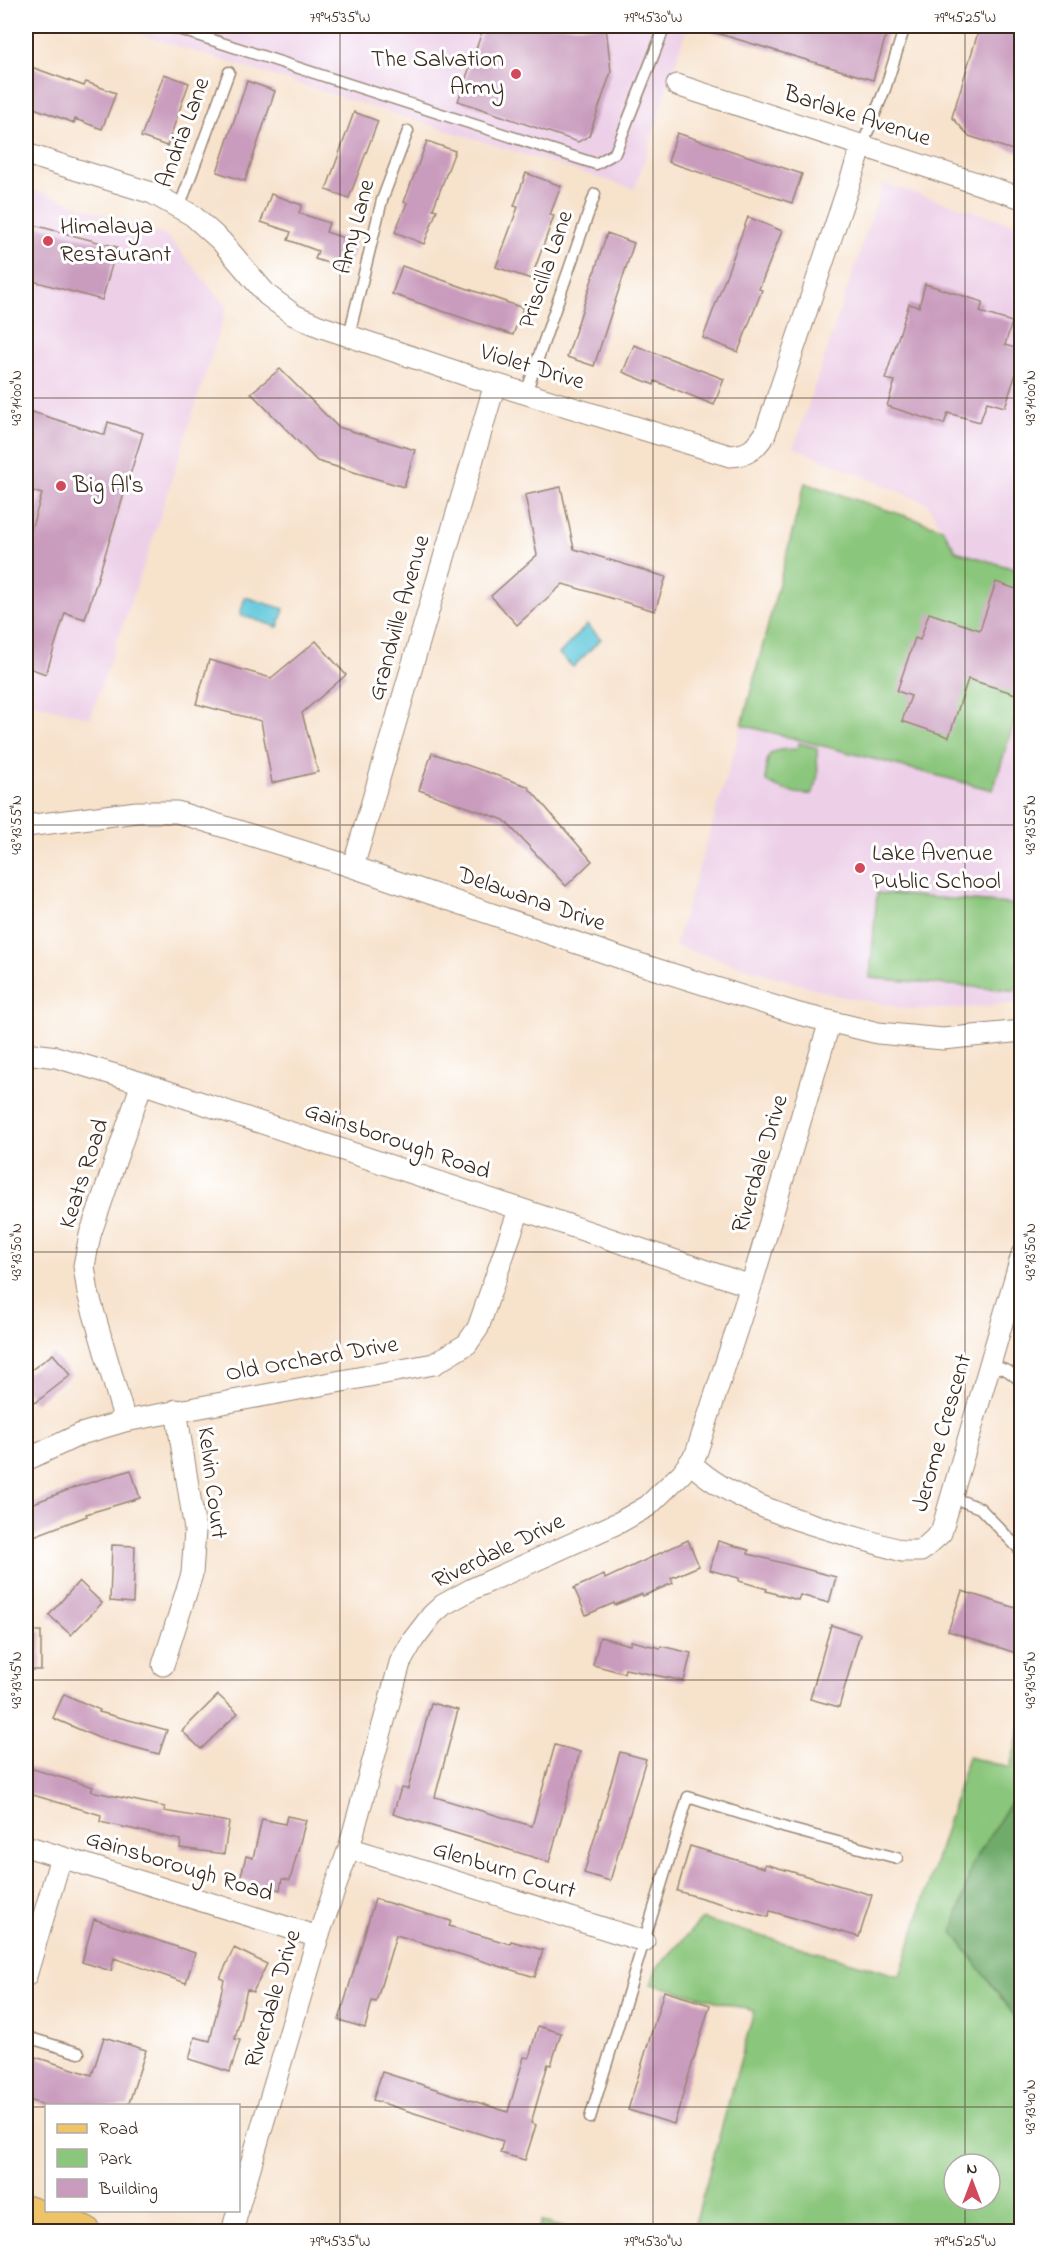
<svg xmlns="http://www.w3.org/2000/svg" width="1047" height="2257" viewBox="0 0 1047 2257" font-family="'Indie Flower',sans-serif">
  <rect width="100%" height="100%" fill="#fff"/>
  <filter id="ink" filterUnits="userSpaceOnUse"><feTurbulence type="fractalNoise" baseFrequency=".0167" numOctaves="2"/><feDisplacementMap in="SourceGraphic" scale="12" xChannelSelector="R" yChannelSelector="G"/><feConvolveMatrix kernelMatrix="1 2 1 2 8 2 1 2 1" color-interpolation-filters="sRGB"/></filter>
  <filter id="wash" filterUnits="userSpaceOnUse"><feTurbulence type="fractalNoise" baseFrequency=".008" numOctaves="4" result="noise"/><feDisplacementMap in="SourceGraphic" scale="24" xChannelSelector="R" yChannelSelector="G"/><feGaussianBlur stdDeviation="1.35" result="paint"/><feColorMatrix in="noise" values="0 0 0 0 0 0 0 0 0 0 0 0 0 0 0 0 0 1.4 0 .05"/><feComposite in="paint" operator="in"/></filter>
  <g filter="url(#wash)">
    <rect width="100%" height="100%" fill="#f7e2cc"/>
    <path fill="#edd0e8" d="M113,26H687L635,189Z
      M883,183L1021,226V571L956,551L927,503L794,447Z
      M26,187L168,237L227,307L150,547L90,718L26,701Z
      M1021,698V1003L956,1009H908L839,996L675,946L742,725L830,749Z"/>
    <path fill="#8ac67c" stroke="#62784d" stroke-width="1.5" fill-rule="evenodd" d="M805,483L942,528L956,551L1021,571V700L993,790L742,725Z
      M799,743L817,748C816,764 822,779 811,794C798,795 776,789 766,781C766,751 768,750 797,749Z
      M877,893L1021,905V991L870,978Z
      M1021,1725V2231H693L754,2011L651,1984L657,1968L702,1919L900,1976L968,1757L1010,1768ZM954,2164H990V2200H954Z
      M541,2221L572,2231H538Z"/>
    <path fill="#6fab6c" stroke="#556a45" stroke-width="1.5" d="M1021,1786V2025L953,1932L972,1864Z"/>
    <path fill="#5fc8db" stroke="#4d797c" stroke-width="1.5" d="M245,597L284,609L278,627L240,615Z
      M587,625L601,639L573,667L559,654Z"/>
    <g id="blocks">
      <path fill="#c99bbd" d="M484,26H606L611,72L589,136L578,142L458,101Z
        M703,26H867L887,32L873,80L703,29Z
        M980,26H1022V153L969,136L952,117Z
        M26,65L84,86L86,82L116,93L102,129L75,119L74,123L26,105Z
        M164,74L189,83L167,146L141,137Z
        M247,81L275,91L245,181L217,172Z
        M354,112L378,121L349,198L326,190Z
        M677,133L802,174L792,203L668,162Z
        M427,141L455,151L433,209L437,210L424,244L395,232L407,203L404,202Z
        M526,173L561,186L550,215L554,216L531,279L496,267L518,207L514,206Z
        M271,194L302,205L299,213L329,223L326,232L356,242L347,269L315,259L318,251L288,240L291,232L261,222Z
        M748,217L782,231L759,289L762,290L738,352L703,338Z
        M26,223L117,247L102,300L26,279Z
        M607,233L634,243L594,366L567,357Z
        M402,266L523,308L513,335L392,294Z
        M925,284L983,302L980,312L1012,322L1005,345L1022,350V355L1005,407L987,402L980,422L948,413L944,424L887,406L895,381L885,379L909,304L919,307Z
        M634,345L724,379L714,405L655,381L654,385L623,372Z
        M280,369L338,427L415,450L404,487L317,461L251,393Z
        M26,410L105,435L108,422L143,433L85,619L65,613L46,674L26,667V546L42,494L26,489Z
        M561,487L574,549L666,577L655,611L563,584L517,625L491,596L537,555L525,495Z
        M996,582L1022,591V696L968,679L949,737L902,721L911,696L897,691L915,638L920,640L929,613L980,630Z
        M316,641L346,675L302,713L318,772L272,783L261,721L196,704L209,660L271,678Z
        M432,753L527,786L592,861L566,886L504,820L419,790Z
        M53,1354L71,1375L35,1403L26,1390V1374Z
        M131,1470L140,1498L86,1514L87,1516L26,1539V1506L76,1487Z
        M688,1540L699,1566L671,1578L673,1583L643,1596L642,1594L615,1605L614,1603L586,1615L574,1588L604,1575L605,1579Z
        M718,1541L749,1550L748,1554L836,1577L829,1603L800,1595L798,1600L766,1591L767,1589L739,1581V1578L710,1570Z
        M112,1545L135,1546L133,1603L110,1601Z
        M79,1581L102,1603L71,1635L49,1615Z
        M962,1591L1022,1610V1655L948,1631Z
        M831,1625L860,1634L839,1707L810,1699Z
        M26,1631H41V1670H26Z
        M600,1637L630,1645L631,1641L660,1648L661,1646L691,1653L684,1681L625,1669L624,1673L593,1665Z
        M64,1694L100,1710L99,1712L167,1730L159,1754L99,1738L53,1718Z
        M218,1695L238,1713L201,1749L182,1731Z
        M431,1703L458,1710L435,1797L532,1826L555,1745L580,1752L549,1862L393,1814L401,1788L408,1789Z
        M620,1752L646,1759L610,1881L584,1873Z
        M26,1767L93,1787L91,1791L165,1807L164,1811L229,1822L224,1854L180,1848L181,1840L100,1822L101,1815L26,1793Z
        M287,1816L306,1820L290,1880L282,1879L280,1890L240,1879L246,1856L253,1858L262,1819L285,1824Z
        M690,1846L764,1868L765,1864L872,1895L859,1937L770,1911L768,1917L677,1891Z
        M375,1899L451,1921L449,1926L510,1944L511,1941L543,1950L535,1977L396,1935L376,2002L372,2001L365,2028L339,2020Z
        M94,1919L195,1953L186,1983L114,1958L111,1971L82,1962Z
        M234,1948L267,1964L253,1992L247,1989L235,2039L240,2040L230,2072L189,2059L195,2037L210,2041L224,1980L220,1978Z
        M664,1991L710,2005L674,2124L628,2110Z
        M538,2026L561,2033L551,2065L548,2064L531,2123L536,2125L525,2160L500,2153L503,2141L373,2100L382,2072L508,2112L524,2057L529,2058Z
        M104,2037L146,2050L128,2106H47L26,2099V2076L32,2056L92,2075Z"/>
    </g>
  </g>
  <g filter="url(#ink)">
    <use href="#blocks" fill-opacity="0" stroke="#998675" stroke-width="1.5"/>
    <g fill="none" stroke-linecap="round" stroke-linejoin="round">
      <defs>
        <path id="service" d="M169,26L596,164L615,153L665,26
          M862,146L885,89L905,26
          M179,208L229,72
          M349,335L382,200L408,131
          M526,393L595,194
          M989,1364L1008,1371L1022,1382
          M951,1497L980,1508L1022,1552
          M26,2041L27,2037L79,2053
          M590,2118L688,1797L786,1828L897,1858"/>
        <path id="minor" d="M677,85L1022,198
          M26,154L152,193L192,215L221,241L267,295L294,315L319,326L475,378L730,456C749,455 755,449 765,434L862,146
          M26,826L137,812H177L353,867L630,961L799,1014L878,1033L943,1039L1022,1031
          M353,867L495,384
          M26,1053L56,1057L142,1083L751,1286
          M125,1421L88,1293L84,1266L90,1235L142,1083
          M26,1460L81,1434L125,1421L434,1364L467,1344L478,1328L519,1210
          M690,1462C737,1510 838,1531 902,1551H921L941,1533L1022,1254
          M163,1665L192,1574L195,1530L176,1410
          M26,1846L318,1937
          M349,1848L644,1941
          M26,1976L61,1857
          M238,2208L318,1937L349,1848L400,1663L413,1640L432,1615L443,1605L472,1589L620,1522L648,1506L682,1473L696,1454L751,1286L830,1021
          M232,2232L238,2210"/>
        <path id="primary" d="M26,2212L84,2232"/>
      </defs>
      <use href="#service" stroke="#998675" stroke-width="13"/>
      <use href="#minor" stroke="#998675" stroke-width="23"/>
      <use href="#primary" stroke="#998675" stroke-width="35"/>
      <use href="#service" stroke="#fff" stroke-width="10"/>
      <use href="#minor" stroke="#fff" stroke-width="21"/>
      <use href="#primary" stroke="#efc469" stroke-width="33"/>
    </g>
  </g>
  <path fill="none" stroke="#3b2a1e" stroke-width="1.5" stroke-opacity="0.45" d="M28,26V2232M340,26V2232M653,26V2232M965,26V2164M26,398H1022M26,825H1022M26,1252H1022M26,1680H1022M26,2107H46M238,2107H1022M965,2200V2232"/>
  <g fill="#d1495b" stroke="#fff" stroke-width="2">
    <circle cx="516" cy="74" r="6"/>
    <circle cx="48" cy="241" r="6"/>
    <circle cx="61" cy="486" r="6"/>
    <circle cx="860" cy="868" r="6"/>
  </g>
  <g text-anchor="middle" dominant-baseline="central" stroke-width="6" stroke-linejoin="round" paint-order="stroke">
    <g font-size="24" fill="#3b2a1e" stroke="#fff" text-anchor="start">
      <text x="504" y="60" text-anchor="end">The Salvation<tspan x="504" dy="28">Army</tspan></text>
      <text x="60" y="227">Himalaya<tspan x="60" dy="28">Restaurant</tspan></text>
      <text x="73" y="486">Big Al's</text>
      <text x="872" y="854">Lake Avenue<tspan x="872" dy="28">Public School</tspan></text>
    </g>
    <g font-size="24" fill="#3b2a1e" stroke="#fff">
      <text transform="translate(857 117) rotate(18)">Barlake Avenue</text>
      <text transform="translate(184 133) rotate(-70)">Andria Lane</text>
      <text transform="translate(356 227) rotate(-75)">Amy Lane</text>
      <text transform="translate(547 270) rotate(-71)">Priscilla Lane</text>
      <text transform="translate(532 368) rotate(17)">Violet Drive</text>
      <text transform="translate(400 618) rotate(-74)">Grandville Avenue</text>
      <text transform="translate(531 900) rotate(19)">Delawana Drive</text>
      <text transform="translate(397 1142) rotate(19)">Gainsborough Road</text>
      <text transform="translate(761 1164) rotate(-73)">Riverdale Drive</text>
      <text transform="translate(85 1174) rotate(-72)">Keats Road</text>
      <text transform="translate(312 1360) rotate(-10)">Old Orchard Drive</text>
      <text transform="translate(943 1433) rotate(-74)">Jerome Crescent</text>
      <text transform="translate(211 1483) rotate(83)">Kelvin Court</text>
      <text transform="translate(499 1552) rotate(-26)">Riverdale Drive</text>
      <text transform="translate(179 1867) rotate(17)">Gainsborough Road</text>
      <text transform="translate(504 1871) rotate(17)">Glenburn Court</text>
      <text transform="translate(274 1999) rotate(-73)">Riverdale Drive</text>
    </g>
  </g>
  <rect width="1047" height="2257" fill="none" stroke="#fff" stroke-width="66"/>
  <rect x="45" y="2104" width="195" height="108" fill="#ffffff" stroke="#b1aaa5" stroke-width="1.5"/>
  <rect x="57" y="2124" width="30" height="9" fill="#efc469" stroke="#b1aaa5" stroke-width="1.5"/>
  <text x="99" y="2134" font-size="18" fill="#3b2a1e">Road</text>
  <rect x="57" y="2149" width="30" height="18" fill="#8ac67c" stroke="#b1aaa5" stroke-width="1.5"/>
  <text x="99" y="2164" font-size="18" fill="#3b2a1e">Park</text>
  <rect x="57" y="2179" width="30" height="18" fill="#c99bbd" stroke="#b1aaa5" stroke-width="1.5"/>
  <text x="99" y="2194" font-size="18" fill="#3b2a1e">Building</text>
  <g transform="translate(972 2182)"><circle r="28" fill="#ffffff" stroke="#b1aaa5" stroke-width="1.5"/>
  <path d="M0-4.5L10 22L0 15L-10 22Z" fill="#d1495b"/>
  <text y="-9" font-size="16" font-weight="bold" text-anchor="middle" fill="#3b2a1e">N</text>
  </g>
  <rect x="33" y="33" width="981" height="2191" fill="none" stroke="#3b2a1e" stroke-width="2"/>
  <g font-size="15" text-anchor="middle" fill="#3b2a1e">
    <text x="340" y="22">79°45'35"W</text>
    <text x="653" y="22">79°45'30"W</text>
    <text x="965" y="22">79°45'25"W</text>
    <text transform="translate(16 398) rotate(-90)" y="5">43°14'00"N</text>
    <text transform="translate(1030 398) rotate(-90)" y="5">43°14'00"N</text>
    <text transform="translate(16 825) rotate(-90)" y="5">43°13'55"N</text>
    <text transform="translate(1030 825) rotate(-90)" y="5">43°13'55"N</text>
    <text transform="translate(16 1252) rotate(-90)" y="5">43°13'50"N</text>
    <text transform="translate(1030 1252) rotate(-90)" y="5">43°13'50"N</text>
    <text transform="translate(16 1680) rotate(-90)" y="5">43°13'45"N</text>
    <text transform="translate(1030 1680) rotate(-90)" y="5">43°13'45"N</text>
    <text transform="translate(1030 2107) rotate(-90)" y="5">43°13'40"N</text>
    <text x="340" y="2246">79°45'35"W</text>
    <text x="653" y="2246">79°45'30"W</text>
    <text x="965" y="2246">79°45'25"W</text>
  </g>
</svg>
